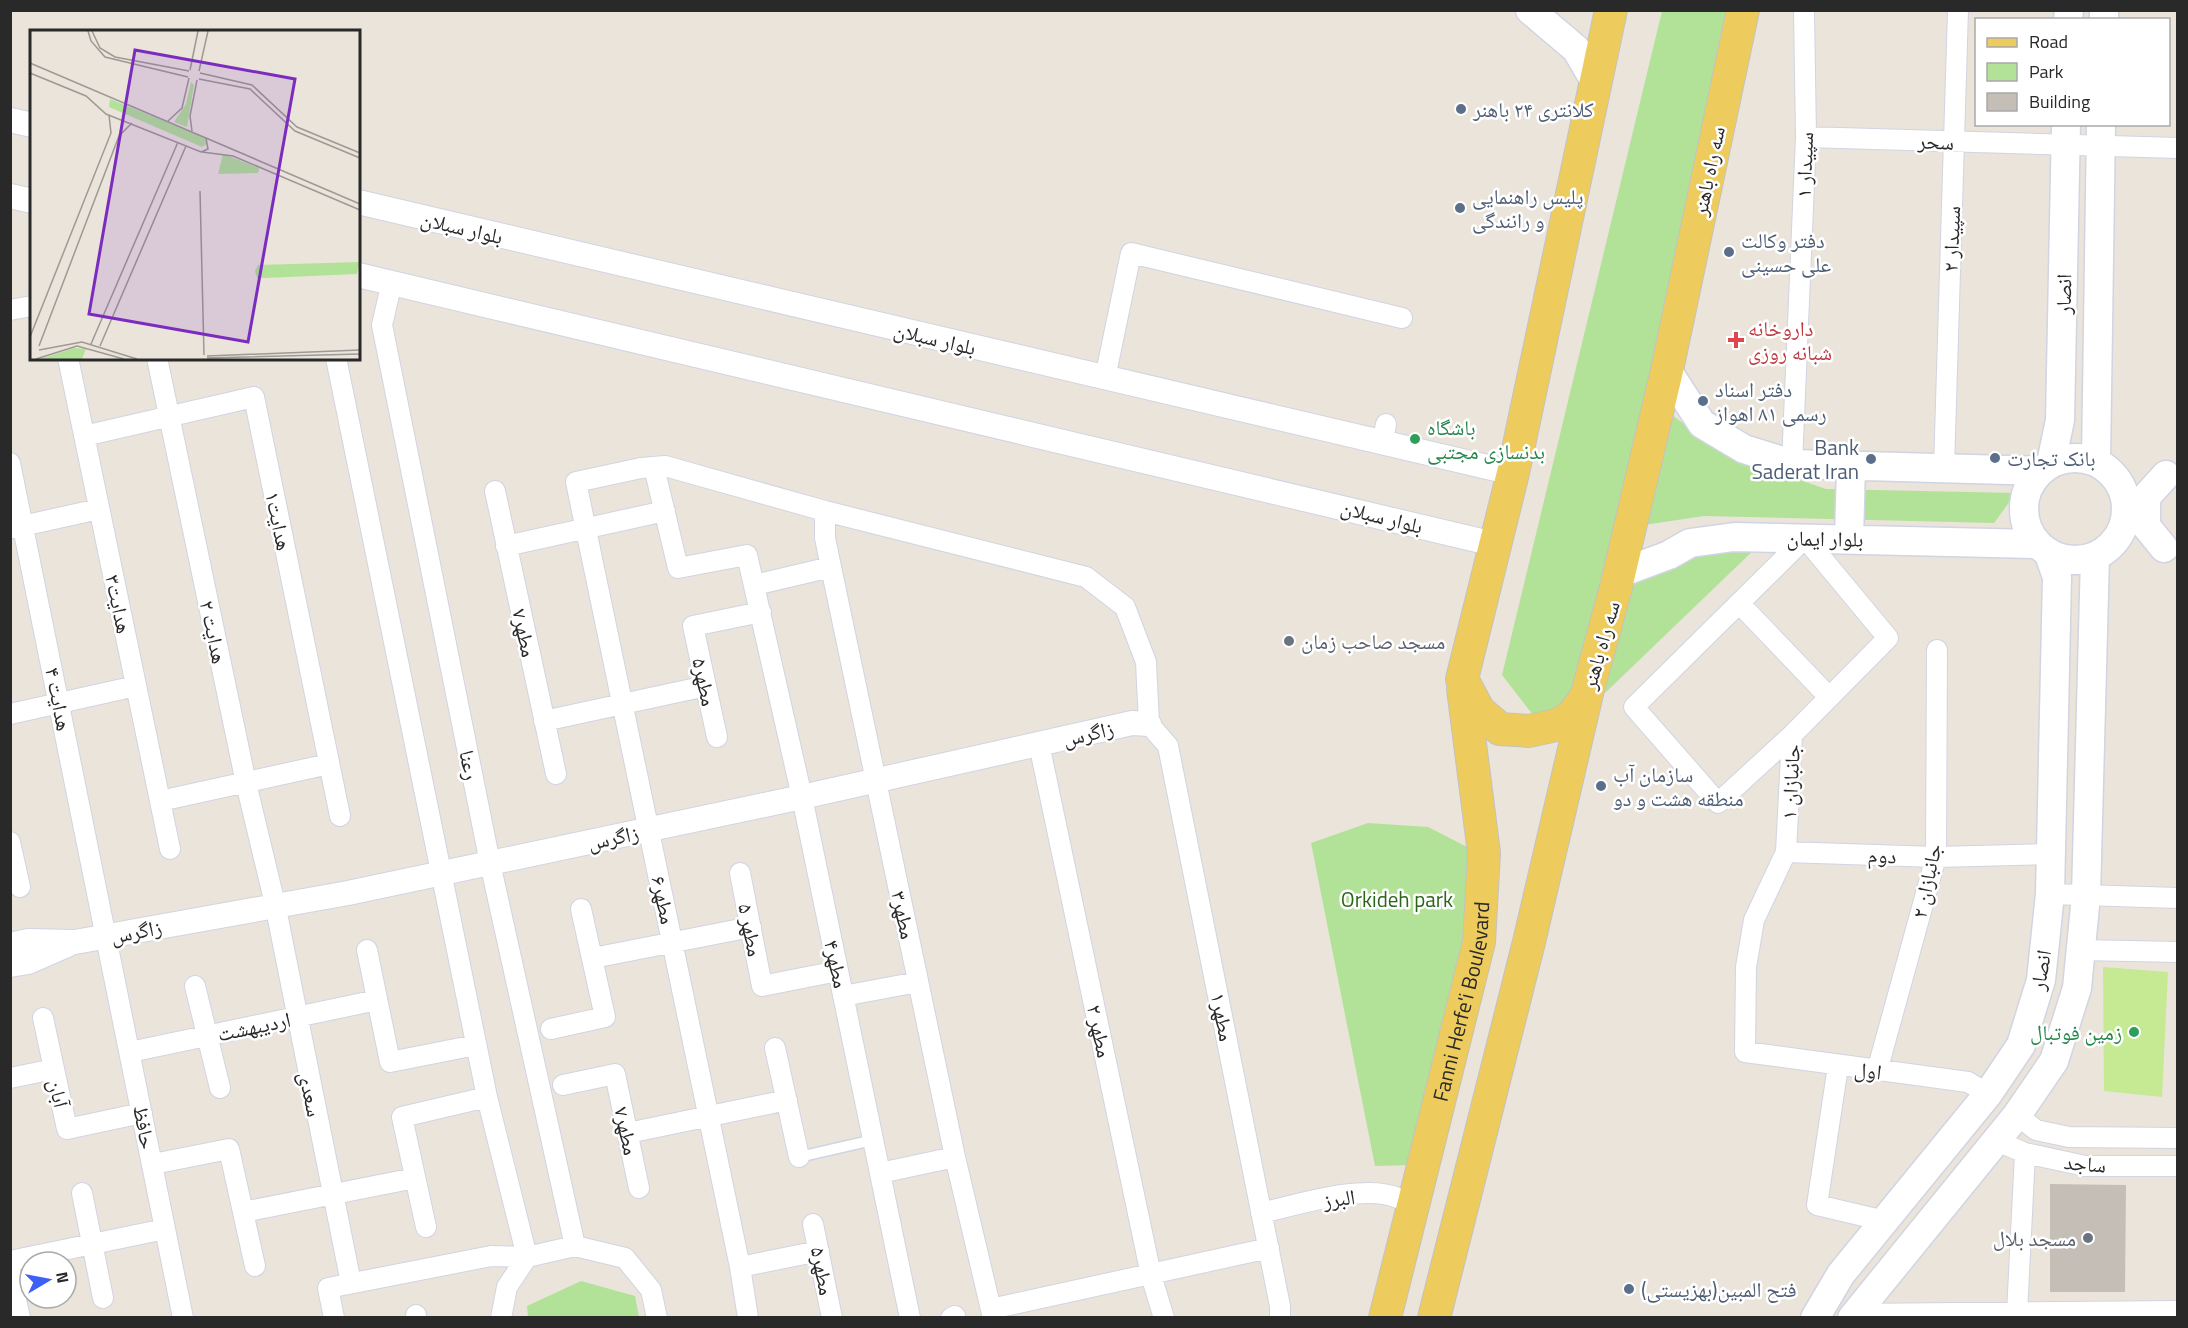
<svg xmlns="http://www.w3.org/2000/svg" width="2188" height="1328" viewBox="0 0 2188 1328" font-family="'Titillium Web','Noto Naskh Arabic',sans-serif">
  <rect width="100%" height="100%" fill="#ebe4db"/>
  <path fill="#b2e298" d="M1662,11H1740L1578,694L1558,714L1533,715L1502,675Z
    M1668,412L1723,453L1826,489L2016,493L1994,523L1704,516L1644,525Z
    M1758,546L1605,693L1615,628L1633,586L1658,564L1691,550Z
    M1368,823L1428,827L1481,854L1415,1165L1375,1166L1311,843Z
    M581,1281L635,1296L639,1317H528L527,1306Z"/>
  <path fill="#c6e994" d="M2103,967L2168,972L2162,1097L2104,1091Z"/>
  <path fill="#c4beb7" d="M2050,1184L2126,1185L2125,1292H2050Z"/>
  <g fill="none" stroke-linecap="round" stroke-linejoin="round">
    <defs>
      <path id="service" d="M799,1157L873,1140"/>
      <path id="minor" d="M1806,137L2178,148
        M392,282L382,325L490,863L575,1246
        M10,310L32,306
        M68,358L170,849
        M157,358L246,783L275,904L351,1283
        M336,358L487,1097L527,1257
        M1105,378L1131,253L1402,318
        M84,436L254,397L340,816
        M1382,444L1386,424
        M10,463L183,1318
        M1792,464L1806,137L1804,10
        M654,467L678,568L747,555L802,797L910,1318
        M1944,468L1958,10
        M495,491L556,774
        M825,511V538L831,567L955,1157L993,1318
        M13,528L99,509
        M506,546L665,511
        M755,585L831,567
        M1739,603L1829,697
        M10,714L136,686
        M544,721L706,686
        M1792,735L1718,803L1634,707L1805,538L1888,638L1792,735L1786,852L1754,920L1746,967L1745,1052L1968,1082L1988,1094
        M717,737L693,626L761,612
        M1039,744L1151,1275L1164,1318
        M160,801L329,764
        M10,842L20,887
        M1786,852L1936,857L2050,854
        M740,873L762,986L838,971
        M2050,894L2178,898
        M367,950L390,1062L476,1045
        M2081,950L2178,952
        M593,958L751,927
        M195,986L220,1088
        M843,996L918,982
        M43,1018L67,1129L142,1113
        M551,1029L605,1017L581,909
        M775,1048L799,1157
        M130,1052L377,1000
        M1838,1066L1817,1205L1885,1221
        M1877,1071L1936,857L1937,650
        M10,1078L54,1069
        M563,1085L615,1074L639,1188
        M2017,1115L2036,1130L2069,1137L2178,1138
        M628,1133L787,1100
        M1997,1141L2025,1153L2085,1166H2178
        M153,1164L229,1149L243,1212
        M880,1173L955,1157
        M82,1193L103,1298
        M1261,1213C1297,1205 1364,1183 1398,1198C1404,1200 1409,1205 1414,1208
        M813,1224L832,1318
        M426,1227L402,1117L487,1097
        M10,1261L165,1229
        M255,1266L243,1212L415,1178
        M740,1267L819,1251
        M10,1271L20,1318
        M991,1309L1269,1248
        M2017,1313L2025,1153
        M1854,1314L2178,1311
        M416,1315V1318
        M334,1318L328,1288L491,1256L527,1257L575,1246L625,1258L651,1290L657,1318
        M501,1318L507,1287L527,1257
        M748,1318L740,1267L576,482L641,468L665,466L825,511L1086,577L1125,607L1146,662L1149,724L1168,746L1280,1306V1318
        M951,1318L955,1316"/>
      <path id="tertiary" d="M10,120L32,125
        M10,196L32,201
        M358,202L1513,473
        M358,275L1494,544
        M10,945L28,941L75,942L348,893L802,797L1132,723L1149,724
        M10,965L28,962L67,945"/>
      <path id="secondary" d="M1530,10L1576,49L1596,83
        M2068,20L2069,10
        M2104,20V10
        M1667,370L1702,424L1744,449L1792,464L2040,471
        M2024 509a51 51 0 1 1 102 0a51 51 0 1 1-102 0Z
        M2096,461L2101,124
        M2051,463L2060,420L2066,124
        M1849,539L1851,466
        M2164,548L2146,526V497L2166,475
        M1618,574L1669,555L1690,543L1734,537L2038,544
        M1815,1318L1841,1274L1988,1094L2021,1045L2041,980L2050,894L2057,577L2048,552
        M1852,1318L2017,1115L2054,1061L2077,988L2086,896L2095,556"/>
      <g id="primary">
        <path d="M1611,10L1513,473L1462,679L1479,711L1500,729L1529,731L1557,725L1571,717L1586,697L1616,587L1667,370L1743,10"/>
        <path id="s1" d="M1385,1318L1479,942L1484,853L1463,689"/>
        <path d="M1434,1318L1529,942L1586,698"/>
      </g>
    </defs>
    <use href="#service" stroke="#d1d4e2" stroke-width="13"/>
    <use href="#minor" stroke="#d1d4e2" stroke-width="22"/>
    <use href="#tertiary" stroke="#d1d4e2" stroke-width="26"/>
    <use href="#secondary" stroke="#d1d4e2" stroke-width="31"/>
    <use href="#primary" stroke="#c3c3c3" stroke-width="34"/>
    <use href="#service" stroke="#fff" stroke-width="10"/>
    <use href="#minor" stroke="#fff" stroke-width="20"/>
    <use href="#tertiary" stroke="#fff" stroke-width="24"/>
    <use href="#secondary" stroke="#fff" stroke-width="28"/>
    <use href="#primary" stroke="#eecb5d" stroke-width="32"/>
  </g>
  <g fill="#5c6f8a" stroke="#fff" stroke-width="2">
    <circle cx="1461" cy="109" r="6"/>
    <circle cx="1460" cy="208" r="6"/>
    <circle cx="1729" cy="252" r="6"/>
    <circle cx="1703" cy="401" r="6"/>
    <circle cx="1995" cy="458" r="6"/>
    <circle cx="1871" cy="459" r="6"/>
    <circle cx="1601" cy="786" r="6"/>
    <circle cx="1629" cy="1289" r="6"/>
  </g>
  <path fill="#e0444e" stroke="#fff" stroke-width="2" d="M1733 331h6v6h6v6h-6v6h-6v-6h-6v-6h6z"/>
  <g fill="#2e9e5b" stroke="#fff" stroke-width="2">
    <circle cx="1415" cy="439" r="6"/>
    <circle cx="2134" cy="1032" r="6"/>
  </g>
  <g fill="#6b7280" stroke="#fff" stroke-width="2">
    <circle cx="1289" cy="641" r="6"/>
    <circle cx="2088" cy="1238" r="6"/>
  </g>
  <g text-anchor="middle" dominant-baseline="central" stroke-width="5" stroke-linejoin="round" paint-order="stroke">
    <g font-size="21" fill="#4e5e75" stroke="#fff" text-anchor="start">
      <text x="1473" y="109">کلانتری ۲۴ باهنر</text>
      <text x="1472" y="196">پلیس راهنمایی<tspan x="1472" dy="24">و رانندگی</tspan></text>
      <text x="1741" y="240">دفتر وکالت<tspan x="1741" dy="24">علی حسینی</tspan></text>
      <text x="1715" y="389">دفتر اسناد<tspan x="1715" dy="24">رسمی ۸۱ اهواز</tspan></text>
      <text x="1859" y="447" text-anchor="end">Bank<tspan x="1859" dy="24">Saderat Iran</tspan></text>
      <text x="2007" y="458">بانک تجارت</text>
      <text x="1613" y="774">سازمان آب<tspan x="1613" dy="24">منطقه هشت و دو</tspan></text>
      <text x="1641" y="1289">فتح المبین(بهزیستی)</text>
    </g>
    <g font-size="21" fill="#292929" stroke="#fff">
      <text transform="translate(1936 141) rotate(2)">سحر</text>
      <text transform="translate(1804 165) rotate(-88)">سپیدار ۱</text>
      <text transform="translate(1708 171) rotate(-78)">سه راه باهنر</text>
      <text transform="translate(462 227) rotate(13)">بلوار سبلان</text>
      <text transform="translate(1951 239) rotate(-88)">سپیدار ۲</text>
      <text transform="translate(2063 294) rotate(-89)">انصار</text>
      <text transform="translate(935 338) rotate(13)">بلوار سبلان</text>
      <text transform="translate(1382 516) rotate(14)">بلوار سبلان</text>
      <text transform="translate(279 521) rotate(78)">هدایت۱</text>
      <text transform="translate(1825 538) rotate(1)">بلوار ایمان</text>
      <text transform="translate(119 604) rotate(78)">هدایت۳</text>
      <text transform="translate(214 632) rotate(78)">هدایت ۲</text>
      <text transform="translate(525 633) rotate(78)">مطهر۷</text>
      <text transform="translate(1600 645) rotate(-74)">سه راه باهنر</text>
      <text transform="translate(705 682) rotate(78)">مطهر۵</text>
      <text transform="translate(59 699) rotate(79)">هدایت ۴</text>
      <text transform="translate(1088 733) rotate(-13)">زاگرس</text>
      <text transform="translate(470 765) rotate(79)">رعنا</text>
      <text transform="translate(1790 782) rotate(-87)">جانبازان ۱</text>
      <text transform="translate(613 837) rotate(-12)">زاگرس</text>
      <text transform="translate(1882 855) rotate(2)">دوم</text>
      <text transform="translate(1926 881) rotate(-78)">جانبازان ۲</text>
      <text transform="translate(664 900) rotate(78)">مطهر۶</text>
      <text transform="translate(904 915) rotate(78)">مطهر۳</text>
      <text transform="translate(751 930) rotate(79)">مطهر ۵</text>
      <text transform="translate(136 931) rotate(-11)">زاگرس</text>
      <text transform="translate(837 964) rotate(78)">مطهر۴</text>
      <text transform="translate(2040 970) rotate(-80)">انصار</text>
      <text stroke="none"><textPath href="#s1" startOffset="326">Fanni Herfe'i Boulevard</textPath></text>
      <text transform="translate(1223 1017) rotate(79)">مطهر۱</text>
      <text transform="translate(254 1026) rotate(-12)">اردیبهشت</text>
      <text transform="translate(1100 1031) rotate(78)">مطهر ۲</text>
      <text transform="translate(1868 1070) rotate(7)">اول</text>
      <text transform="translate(59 1093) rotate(77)">آبان</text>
      <text transform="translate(311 1094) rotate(78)">سعدی</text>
      <text transform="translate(145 1127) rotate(79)">حافظ</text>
      <text transform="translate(627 1131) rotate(78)">مطهر۷</text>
      <text transform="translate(2085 1163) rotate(5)">ساجد</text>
      <text transform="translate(1339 1198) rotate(-8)">البرز</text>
      <text transform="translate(823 1271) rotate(79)">مطهر۵</text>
    </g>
    <g font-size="21" fill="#be3a42" stroke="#fff" text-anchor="start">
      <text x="1748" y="328">داروخانه<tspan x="1748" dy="24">شبانه روزی</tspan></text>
    </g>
    <g font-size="21" fill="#27864d" stroke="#fff" text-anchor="start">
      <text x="1427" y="427">باشگاه<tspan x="1427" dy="24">بدنسازی مجتبی</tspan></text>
      <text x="2122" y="1032" text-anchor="end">زمین فوتبال</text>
    </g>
    <g font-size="21" fill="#5b616d" stroke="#fff" text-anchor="start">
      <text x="1301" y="641">مسجد صاحب زمان</text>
      <text x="2076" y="1238" text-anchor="end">مسجد بلال</text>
    </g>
    <g font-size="21" fill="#2b651b" stroke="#fff">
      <text x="1397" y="899">Orkideh park</text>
    </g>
  </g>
  <g transform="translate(30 30)">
    <rect width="330" height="330" fill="#ebe4db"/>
    <path d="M161,52L164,55L157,97L144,92L156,74ZM80,69L176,108L177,114L172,117L79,77ZM193,124L229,138L228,143L188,144ZM330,232L327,244L235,248H227L225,241L228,235ZM44,318L56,319L52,329H11Z" fill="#b2e298"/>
    <path fill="none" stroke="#9d9994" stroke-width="1.5" d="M58,1L61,11L75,27L158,47M62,1L70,18L85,27L159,41M0,33L176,108L178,119L171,122L76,84L56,66L0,43M160,40L168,1M169,41L178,1M170,43L222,55L267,97L330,123M169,49L220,59L265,101L330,128M138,91L152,78L159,48M162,101L160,86L167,50M176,108L330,174M172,122L203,126L330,180M170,161L174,325M0,307L81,103L79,85M61,314L148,112M9,316L89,106L102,93M70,316L156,116M9,320L52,312L107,329M177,326L330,320M177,328L330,324M6,329L47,316L94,329"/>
    <path fill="#7b2cbf" fill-opacity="0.15" stroke="#7b2cbf" stroke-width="3" d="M105,20L265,49L218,312L59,284Z"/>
    <rect width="330" height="330" fill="none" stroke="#292929" stroke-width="3"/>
  </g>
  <rect width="2188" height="1328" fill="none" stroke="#292929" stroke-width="24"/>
  <rect x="1975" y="18" width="195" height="108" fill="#ffffff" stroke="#a9a9a9" stroke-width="1.5"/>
  <rect x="1987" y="38" width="30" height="9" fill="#eecb5d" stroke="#a9a9a9" stroke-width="1.5"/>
  <text x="2029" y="48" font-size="18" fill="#292929">Road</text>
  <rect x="1987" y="63" width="30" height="18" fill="#b2e298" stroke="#a9a9a9" stroke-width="1.5"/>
  <text x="2029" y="78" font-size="18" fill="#292929">Park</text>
  <rect x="1987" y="93" width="30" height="18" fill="#c4beb7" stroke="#a9a9a9" stroke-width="1.5"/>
  <text x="2029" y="108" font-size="18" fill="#292929">Building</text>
  <g transform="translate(48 1280) rotate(80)"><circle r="28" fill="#ffffff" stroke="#a9a9a9" stroke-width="1.5"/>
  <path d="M0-4.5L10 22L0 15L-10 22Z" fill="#3d61f7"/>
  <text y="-9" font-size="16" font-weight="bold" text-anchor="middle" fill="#292929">N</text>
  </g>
</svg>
